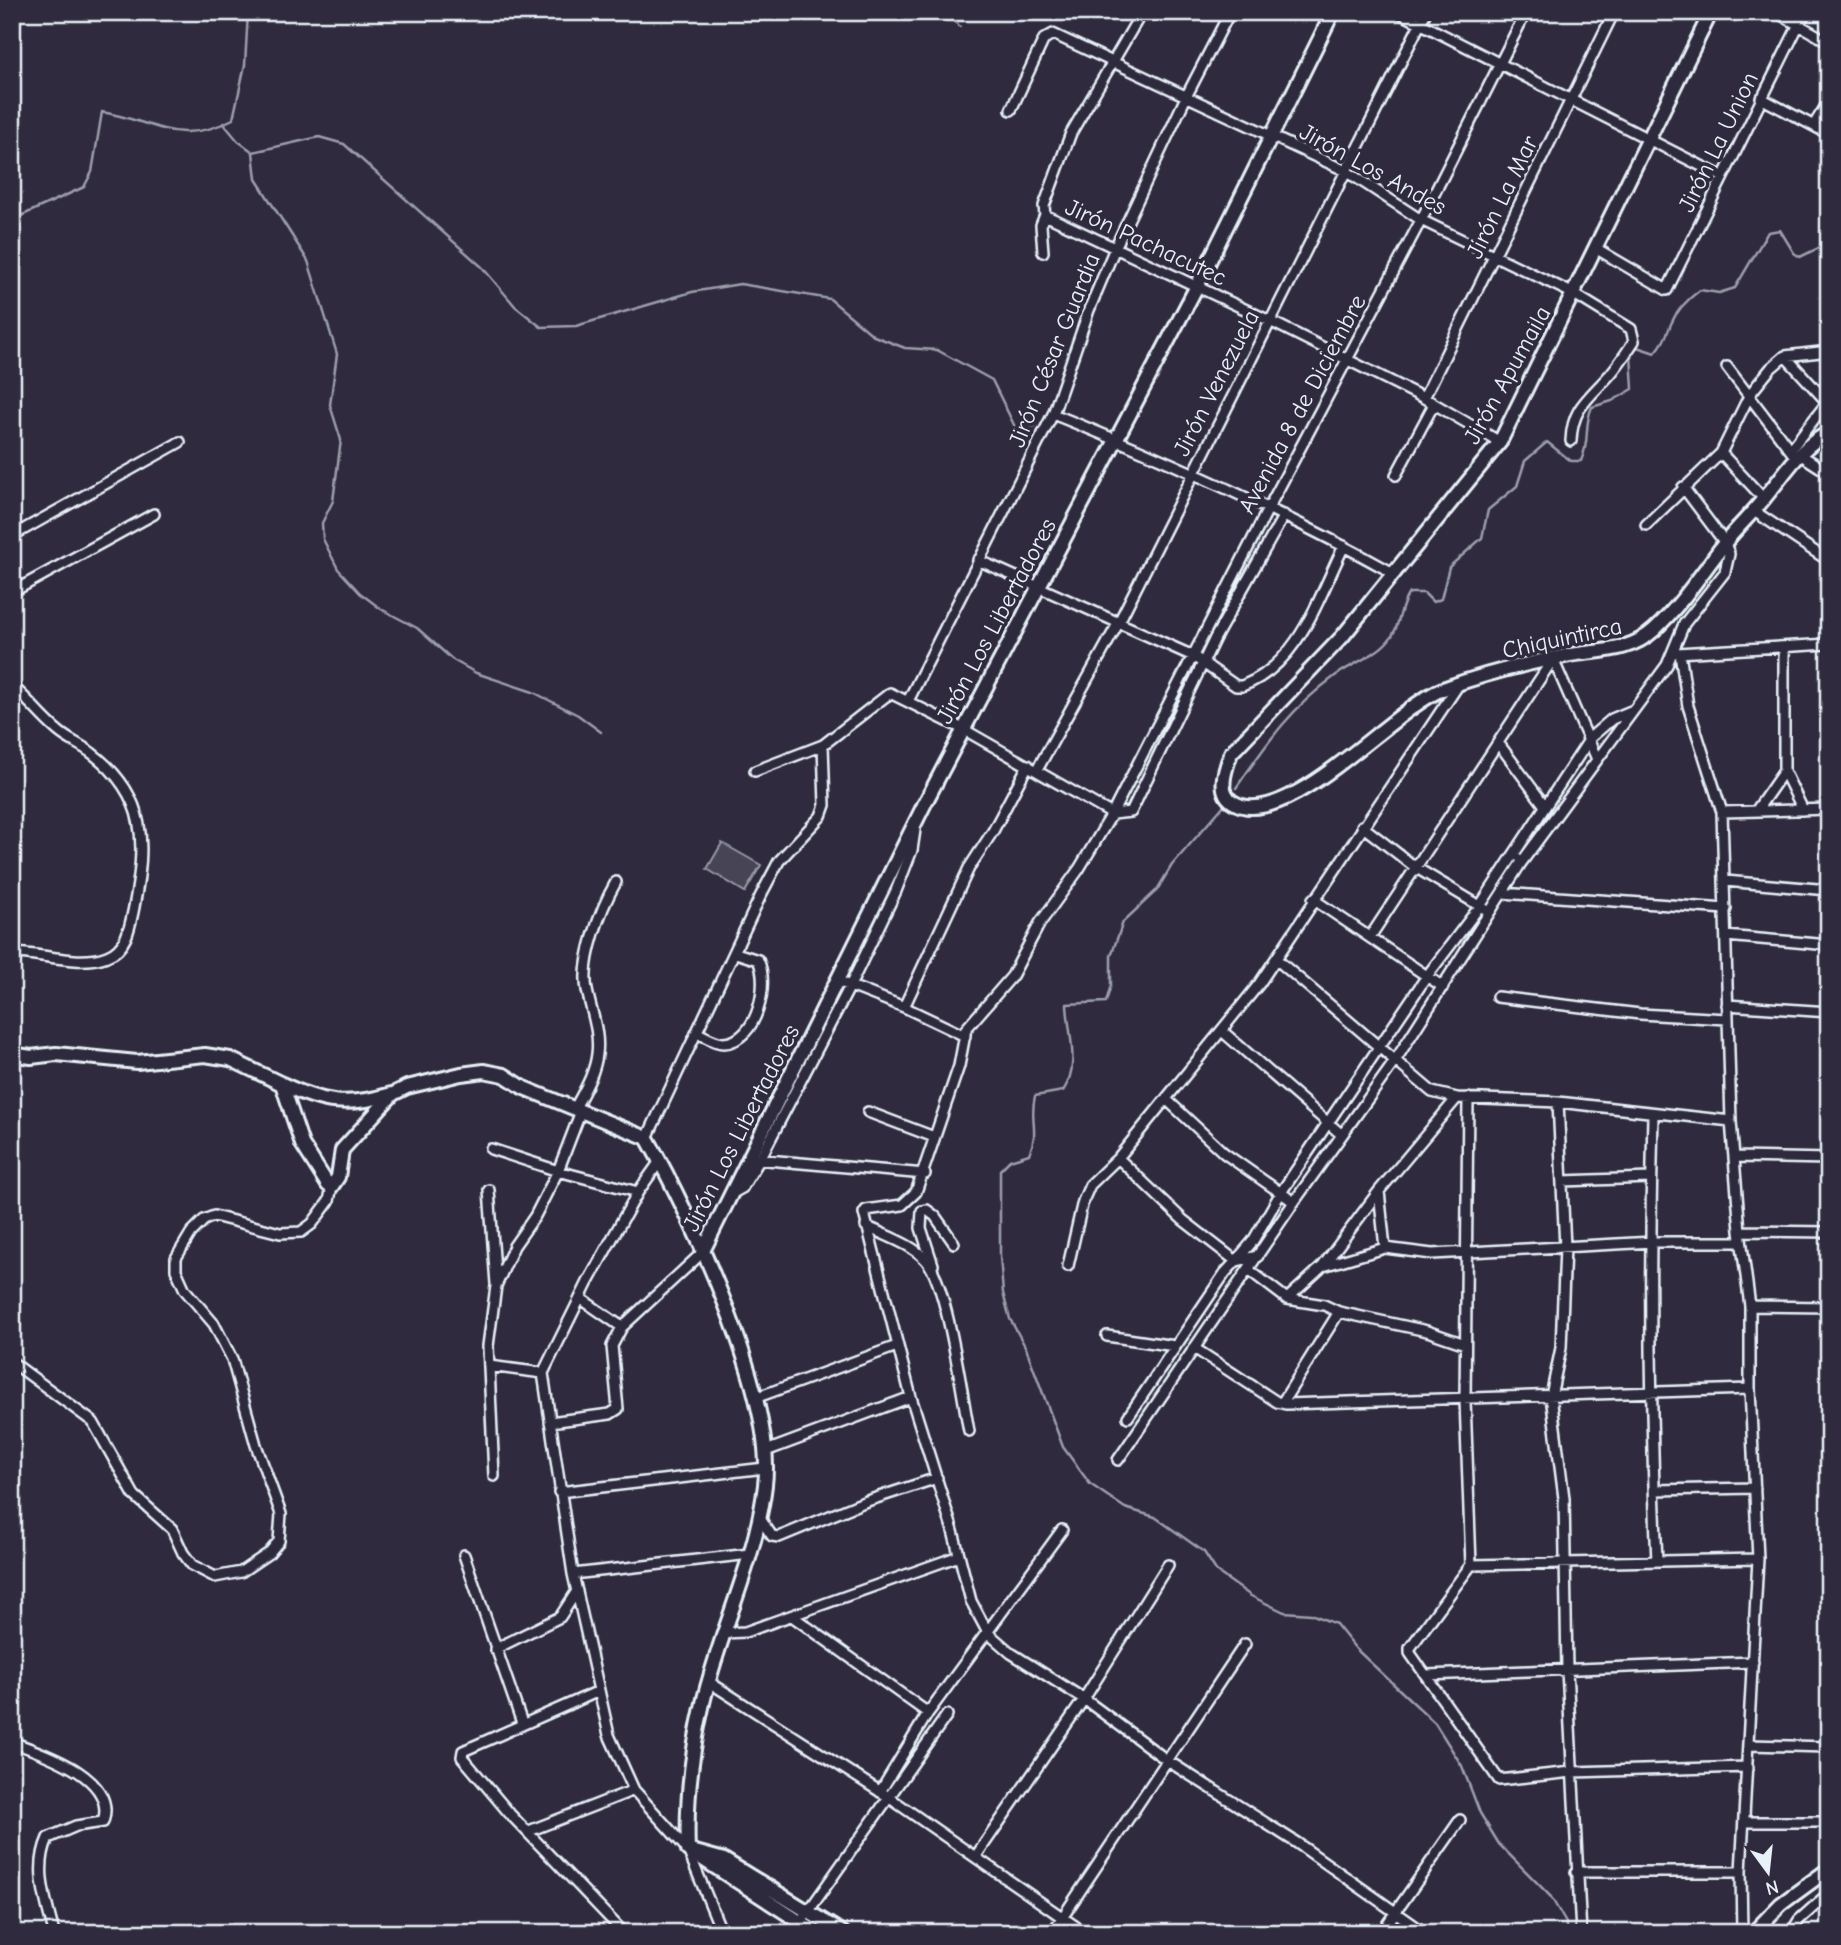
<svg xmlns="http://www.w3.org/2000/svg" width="1841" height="1945" viewBox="0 0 1841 1945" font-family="'Comic Neue',sans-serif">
  <rect width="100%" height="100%" fill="#2f2a3d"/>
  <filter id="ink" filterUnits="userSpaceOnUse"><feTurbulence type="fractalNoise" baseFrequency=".0143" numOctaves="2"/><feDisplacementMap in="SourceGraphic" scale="14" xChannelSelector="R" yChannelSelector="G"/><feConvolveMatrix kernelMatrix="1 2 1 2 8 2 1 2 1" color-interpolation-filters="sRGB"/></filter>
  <g filter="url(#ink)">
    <path fill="#464455" stroke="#979aa6" stroke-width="2" d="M722,843L761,865L745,892L707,869Z"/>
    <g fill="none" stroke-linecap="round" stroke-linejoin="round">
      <path stroke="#9c9fab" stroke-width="2.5" d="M946,12L960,27
        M224,124L238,141L253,152L319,137L344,144L482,267L515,306L541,327L576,326L692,292L740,284L830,299L874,336L905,348L937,350L992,380L1016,429L1035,426
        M253,152L256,179L308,261L337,354L330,405L341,440L333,501L322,523L323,539L338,569L360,593L381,609L417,628L453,660L476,673L533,692L578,715L601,732
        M12,220L84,187L92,172L102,112C155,121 178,148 233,119L245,65L248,12
        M1236,788C1268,742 1289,710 1335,676C1351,664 1375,656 1388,641C1401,627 1398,609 1409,593H1424L1433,602L1441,599L1449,567L1482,538L1488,510L1517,486L1525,461L1547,442L1571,461H1581C1591,438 1583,427 1592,407L1612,401L1633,389L1631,355L1637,347L1655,353C1664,343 1666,336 1671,324C1677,309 1688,299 1700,290L1719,293L1735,288L1768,232L1780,230L1794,253L1800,257L1829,243
        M1225,804L1172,865L1157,890L1123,922L1111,956V985L1106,1002L1067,1004C1068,1034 1081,1065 1063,1091L1035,1096C1029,1121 1040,1130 1029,1154L1010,1160L1000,1170V1256L1003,1293L1010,1319L1026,1348L1063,1447L1090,1484L1125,1508L1155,1517L1204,1552L1217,1572L1251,1596L1284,1612L1311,1614L1336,1624L1356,1649L1435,1723L1462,1766L1480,1813L1499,1844L1551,1897L1566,1923V1933"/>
      <defs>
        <path id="street" d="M1142,12L1071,133L1044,206L1045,215L1270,321L1424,398L1500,442
          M1398,12L1723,177
          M1776,12L1829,42
          M1761,98L1829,134
          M1011,110L1044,39L1053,34L1346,171L1421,220L1574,294L1631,329L1634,341C1625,355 1616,369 1604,381C1585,401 1572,411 1571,441
          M1814,125L1829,101
          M1597,249L1667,290L1805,12
          M1043,252L1041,225L1045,215
          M1785,356L1827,402
          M1727,367L1797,459
          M1424,398L1614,12
          M1053,414C1170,461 1284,512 1395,574
          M1791,449L1829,400
          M1721,453L1764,499
          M1801,455L1829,473
          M1396,475L1434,404
          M1754,511L1829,561
          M1646,525L1721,453L1750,394L1771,368L1785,356L1829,351
          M12,536L180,442
          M978,560L1193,656L1236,686H1242C1299,665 1319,596 1344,546
          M12,592L154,514
          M1784,647V771L1803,810
          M1677,653L1829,644
          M1680,653L1688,706L1722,812L1731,1121L1740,1231L1750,1306V1389L1758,1559L1741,1872L1742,1933
          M1553,659L1596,757
          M12,686C29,700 41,717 58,731C68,740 82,745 93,754C148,797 146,843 134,907C130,926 127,949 107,956C79,967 42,953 12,953
          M908,701L1053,414L1089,310L1115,248L1187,95L1230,12
          M1499,744L1545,806
          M1037,770L1119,622L1426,12
          M755,771L823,745L890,693L963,729L1112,814L1131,812L1215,638L1284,515
          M1756,811L1784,771
          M1722,812L1829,809
          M1362,826L1415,867L1485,909
          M1516,856L1514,854L1591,737L1612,719L1631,711
          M1725,881L1829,890
          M1502,893L1726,909
          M1313,899L1443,987
          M1726,936L1829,945
          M1370,937L1553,659
          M1276,959L1432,1092L1457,1098L1558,1102L1731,1121
          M838,981L904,1007L965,1036
          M1497,997L1640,1014L1727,1019
          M1727,1005L1829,1012
          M904,1007L969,868L993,831L1028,765
          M1222,1031L1342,1135
          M698,1033C706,1037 715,1043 724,1043C757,1041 770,984 758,960L736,953
          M1468,1098L1465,1400L1471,1565L1410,1648V1653L1499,1780L1572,1772L1748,1767
          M1166,1099L1224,1153L1294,1202
          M1558,1102L1565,1247L1561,1348L1551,1396L1564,1498L1567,1670L1581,1933
          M575,1108C584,1091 595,1073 597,1054C600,1032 591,1011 587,990C581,960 601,908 616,882
          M868,1112L934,1137
          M1653,1114C1649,1263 1650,1412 1657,1561
          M647,1138L761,895L779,861L821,816L825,805L823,745
          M491,1149L558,1171L581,1111
          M1736,1157L1829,1159
          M1118,1158L1183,1220L1236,1261L1253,1241L1280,1194L1427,976L1480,906L1514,854
          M756,1159L925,1174
          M660,1161L638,1192L588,1282L543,1373L573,1574L609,1735L634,1790L688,1850L722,1933
          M1562,1181L1651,1178
          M489,1190L496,1284
          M1379,1191L1385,1248
          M733,1193L742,1188L760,1159L850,986L896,891L912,850L915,830
          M866,1226C886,1236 912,1244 926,1260C947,1283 962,1395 969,1431
          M1740,1231L1829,1232
          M933,1265L921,1228L922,1211L927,1210L935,1216L954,1243
          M1068,1266L1083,1201L1090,1185L1118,1158L1259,984L1459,684
          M1323,1266L1385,1248L1432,1254L1653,1242H1741
          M1249,1270L1287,1299L1324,1305L1339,1312L1282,1403
          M580,1298L622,1327L702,1253
          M1287,1299L1323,1266L1379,1191L1457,1098
          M1750,1306L1829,1307
          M1339,1312L1427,1331L1465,1344
          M1107,1336L1175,1346
          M1194,1348L1277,1402L1286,1404L1750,1389
          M12,1362L93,1422L134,1495L172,1529L183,1553L192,1565L215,1577L241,1572L269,1553L279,1541L281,1514L256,1445L232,1359L214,1324L185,1290L176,1270V1258L191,1233L204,1220L214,1216L280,1233L301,1232L312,1224L329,1201L332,1186
          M489,1366L543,1373
          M755,1398L897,1346
          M1128,1417L1225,1273L1236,1261L1258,1256
          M550,1422L610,1414L618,1409L612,1346L622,1327
          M766,1451L911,1397
          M1118,1460L1294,1202L1395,1061L1521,863L1667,665L1684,624L1725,572L1729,554L1725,543L1683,487
          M494,1476L488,1346L496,1286L514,1246L535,1216L558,1171L638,1192
          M1654,1490L1755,1488
          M559,1492L765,1468
          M759,1517L772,1536L779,1537L864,1502L937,1478
          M464,1555L522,1723
          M1471,1565L1758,1559
          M573,1574L750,1554
          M792,1616L928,1713
          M724,1633L745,1632L959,1556
          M495,1649L560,1617L577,1591
          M1427,1675L1753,1662
          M709,1682L887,1796L1085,1933
          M599,1691L463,1751L462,1757L510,1814L624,1933
          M12,1742C45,1754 118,1778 103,1822L76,1826L48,1838C34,1869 46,1901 54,1933
          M1749,1745L1829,1747
          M880,1792L928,1713L1062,1530
          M1746,1822H1829
          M529,1831L634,1790
          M976,1856L1084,1699L1168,1565
          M1576,1872H1741
          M706,1933L720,1928
          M793,1933L947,1715
          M1052,1933L1245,1644
          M1381,1933L1460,1820
          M1425,1933L1297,1843L1168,1761L1084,1699L1011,1653L988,1633L971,1601L953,1531L911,1397L864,1213L866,1210L902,1205L916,1192L959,1066L966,1029L1012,976L1040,923L1079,869L1112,814L1269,507L1421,220L1526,12
          M1791,1933L1799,1920L1829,1893"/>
        <path id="secondary" d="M1711,12L1500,442L1342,637L1231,753C1226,768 1216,791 1233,802C1284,834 1392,709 1443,689C1483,674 1528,663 1570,655C1601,650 1630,652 1654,630C1681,605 1702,573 1724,544C1737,527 1753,513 1766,496C1784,475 1802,444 1829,433
          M12,1054L31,1057L56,1054L137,1062L205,1055L230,1059L282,1084L302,1144L328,1185L332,1186L338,1177L342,1150L393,1094L407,1087L461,1074L484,1071L504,1075L524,1088L647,1138C691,1215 776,1398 765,1485C756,1561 720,1630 703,1703C692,1750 686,1803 688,1850
          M282,1084C324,1104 348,1107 392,1094
          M702,1253L925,803L1197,286L1333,12
          M688,1850L724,1860L843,1933
          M701,1858L817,1933
          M1753,1933L1781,1904L1829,1869"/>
      </defs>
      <use href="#street" stroke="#e8f1f8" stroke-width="14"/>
      <use href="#secondary" stroke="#e8f1f8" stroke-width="18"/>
      <use href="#street" stroke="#2f2a3d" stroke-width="9"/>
      <use href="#secondary" stroke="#2f2a3d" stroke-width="12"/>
    </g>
  </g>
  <g text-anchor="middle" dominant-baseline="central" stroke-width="7" stroke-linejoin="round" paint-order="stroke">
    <g font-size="24" fill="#e8f1f8" stroke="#2f2a3d">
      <text transform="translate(1718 142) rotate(-64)">Jirón La Union</text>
      <text transform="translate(1373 169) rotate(29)">Jirón Los Andes</text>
      <text transform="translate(1502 197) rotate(-64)">Jirón La Mar</text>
      <text transform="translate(1146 242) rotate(25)">Jirón Pachacutec</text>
      <text transform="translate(1054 350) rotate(-68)">Jirón César Guardia</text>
      <text transform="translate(1507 375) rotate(-61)">Jirón Apumaila</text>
      <text transform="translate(1216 383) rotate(-63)">Jirón Venezuela</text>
      <text transform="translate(1302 404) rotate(-62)">Avenida 8 de Diciembre</text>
      <text transform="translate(996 621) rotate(-62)">Jirón Los Libertadores</text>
      <text transform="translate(1562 638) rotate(-12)">Chiquintirca</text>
      <text transform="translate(741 1128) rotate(-63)">Jirón Los Libertadores</text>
    </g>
  </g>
  <rect width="1841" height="1945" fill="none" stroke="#2f2a3d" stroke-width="42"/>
  <rect x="21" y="21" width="1799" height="1903" fill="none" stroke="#e8f1f8" stroke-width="2.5" filter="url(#ink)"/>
  <g transform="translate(1768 1872) rotate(165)" stroke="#2f2a3d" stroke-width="5" paint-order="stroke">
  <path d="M0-5L12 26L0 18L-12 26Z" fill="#e8f1f8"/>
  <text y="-10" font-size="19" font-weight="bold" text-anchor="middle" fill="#e8f1f8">N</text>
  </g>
</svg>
